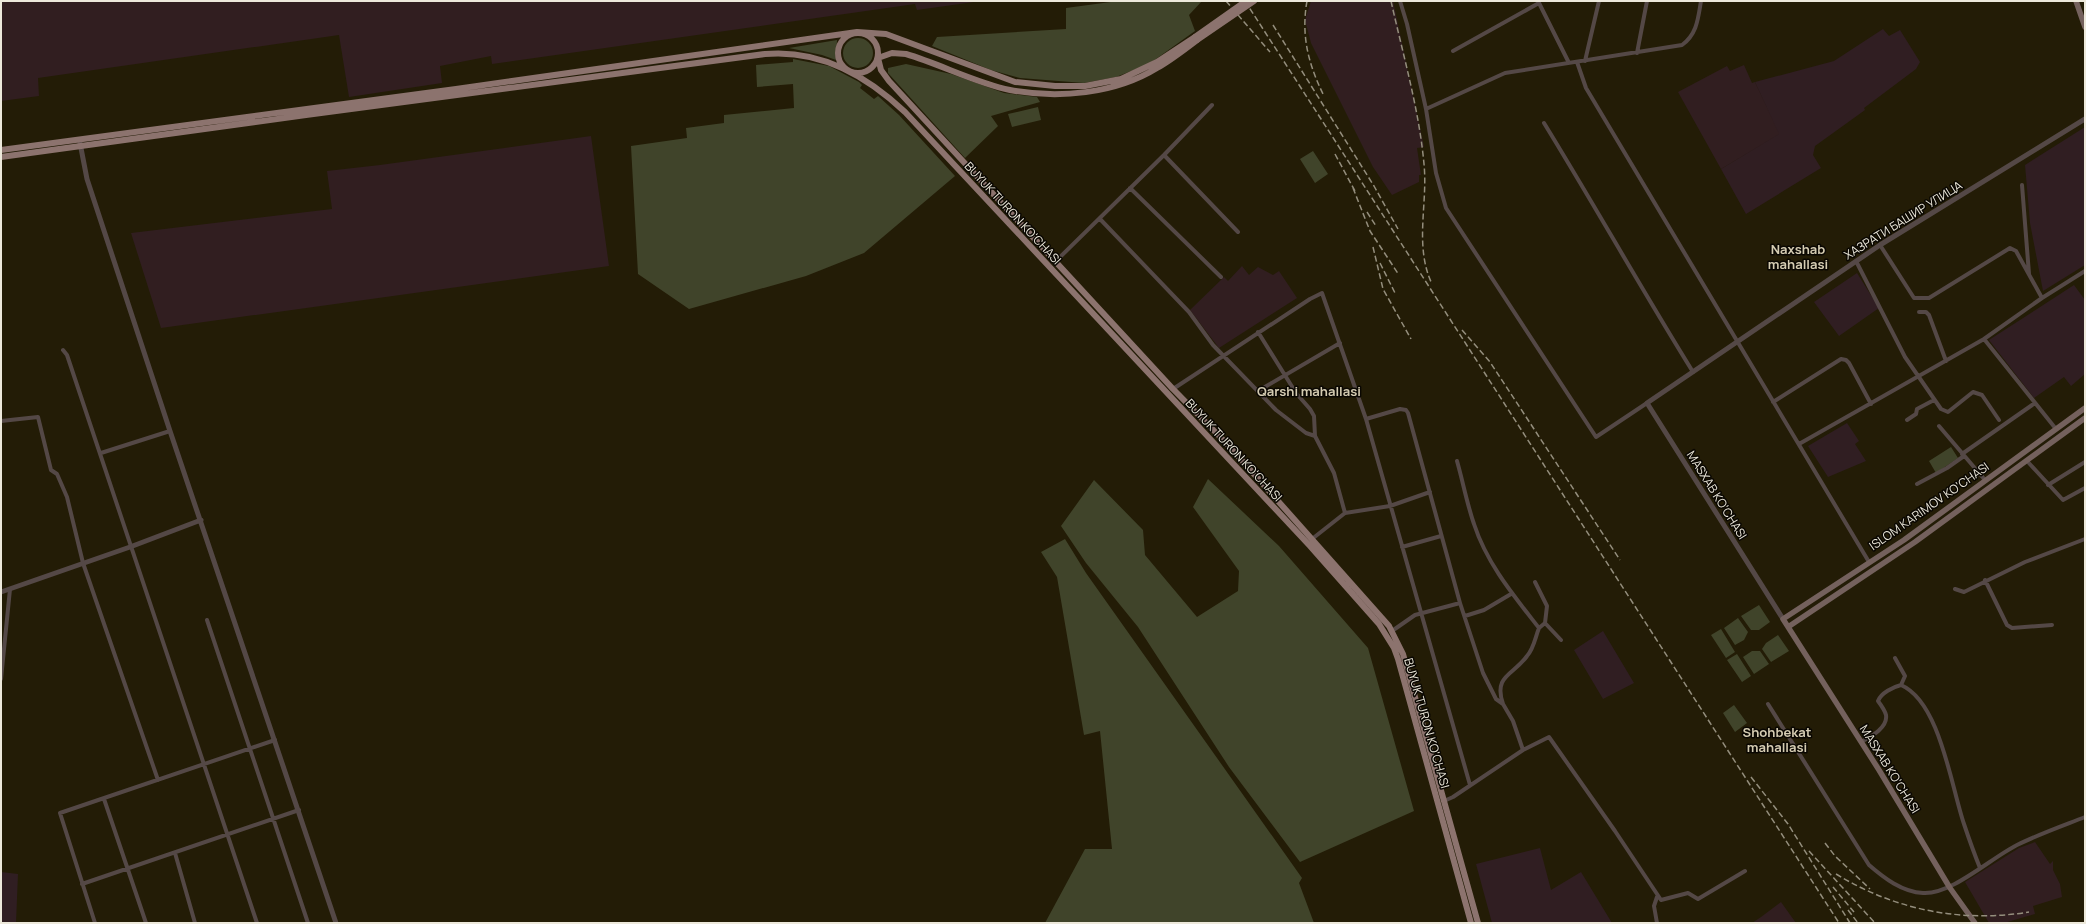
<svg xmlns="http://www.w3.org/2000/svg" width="2086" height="924" viewBox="0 0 2086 924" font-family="Manrope,sans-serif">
  <rect width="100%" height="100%" fill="#231c06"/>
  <path fill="#311e20" d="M1,1H981L917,10L915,4L492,64L491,56L440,66L442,83L349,97L339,35L38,78L39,96L1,101Z
    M1311,1H1393L1424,147L1417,148L1421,175H1419V182L1392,195L1373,167L1311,43L1305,20Z
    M1744,65L1752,83L1755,82L1780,134L1721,169L1678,92L1727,66L1730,71Z
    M591,136L609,266L161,328L131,233L332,209L327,171L380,165Z
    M1242,266L1249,275L1258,267L1273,275L1279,271L1297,298L1219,348L1190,310L1224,277L1228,281Z
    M2035,842L2050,864L2053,861V870L2060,884L2062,897L2033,906L2035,914L2004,923H1989L1965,882L2019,848Z
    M1781,902L1796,923H1752L1761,917Z"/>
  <path fill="#301e22" d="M1883,29L1889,36L1900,30L1920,62L1916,69L1864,108L1865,110L1815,146L1813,155L1821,168L1746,214L1721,169L1779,134L1755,82L1834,61Z
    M2085,127V265L2043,291L2030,223L2025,165Z
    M1857,273L1879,308L1839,336L1814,302Z
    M2074,285L2085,300V374L2071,386L2064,377L2034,398L1989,340Z
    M1847,423L1859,441L1855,444L1866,461L1828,477L1808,446Z
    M1603,631L1634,683L1603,699L1574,650Z
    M1540,848L1551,890L1581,872L1612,923H1492L1476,864Z
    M1,872L18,874L16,923H1Z"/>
  <path fill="#40442a" d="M1118,1H1202L1189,15L1195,31L1149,64L1116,77L1084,83L1020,78L991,70L932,46L937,37L1066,29V8Z
    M843 53a15 15 0 1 1 30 0a15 15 0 1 1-30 0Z
    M837,40L836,60L822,55L789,48Z
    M793,59L829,66L859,82L862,85L860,88L874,99L878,96L899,115L955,176L864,253L806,276L689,309L638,274L631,146L687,138L686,128L724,123V115L794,108L793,84L757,87L756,65L793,62Z
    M906,64L951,74L1004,93L1037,97L1040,102L991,116L998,126L965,158L888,73V68Z
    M1038,107L1041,120L1012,127L1008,114Z
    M1313,151L1328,174L1315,183L1300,159Z
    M1951,447L1958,458L1936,473L1929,461Z
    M1208,479L1279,546L1368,648L1414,811L1300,862L1229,767L1138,627L1086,563L1061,526L1094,480L1143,530L1145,555L1197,617L1238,591L1239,571L1193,507Z
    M1065,539L1086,573L1302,878L1299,883L1314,923H1045L1085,849H1112L1100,731L1084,735L1057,577L1041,552Z
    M1759,605L1770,622L1759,630H1751L1741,616Z
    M1738,618L1748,632L1744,640L1735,645L1724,628Z
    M1721,629L1735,652L1726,658L1711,635Z
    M1778,635L1789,651L1771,662L1762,649L1766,643Z
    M1752,651H1760L1769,664L1754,674L1743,657Z
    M1737,654L1751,676L1742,682L1727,660Z
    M1734,705L1747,723L1735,732L1723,713Z"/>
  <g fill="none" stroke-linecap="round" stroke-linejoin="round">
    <path stroke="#544846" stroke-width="4" d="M1400,1L1407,24L1426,109L1436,173L1446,208L1596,437L1647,403
      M1538,1L1569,63
      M1453,51L1539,3
      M1637,53L1647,1
      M1585,61L1599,1
      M1577,62L1586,88L1869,562
      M1426,109L1505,73L1682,45C1697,34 1698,19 1701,1
      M1544,123C1595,206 1642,290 1693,372
      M1164,155L1238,232
      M2022,185L2029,274
      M1130,188L1221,277
      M1100,219L1189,312L1213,345L1276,410L1306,433L1315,436
      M1880,245L1914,298H1929L2010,248L2016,251L2042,298
      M1056,261L1164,155L1212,105
      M1856,261L1905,357L1941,409L1948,412L1973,392L1982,395L1999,420
      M1919,312H1926L1929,315L1946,361
      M1258,332L1296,393L1310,409L1314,416L1315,436L1334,473L1345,513
      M1984,339L2056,429
      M63,350L67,355L257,923
      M1173,389L1310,299L1322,293L1366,419L1470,785
      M1258,391L1340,343
      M1773,402L1841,359L1846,360L1849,363L1871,404
      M1366,419L1400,409L1406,410L1408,413L1460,603L1483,673L1496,699L1503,704L1513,721L1523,750
      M1907,420L1916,414L1917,409L1934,400
      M1,421L38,417L51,470L57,474L67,497L83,563L158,780
      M1939,426L1985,480
      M1799,444L1984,339L2042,298L2085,271
      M101,453L170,431
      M1962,454L2035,403
      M1457,461C1463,482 1467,504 1474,524C1487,564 1514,596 1539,628L1545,623L1561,640
      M2027,461L2063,500L2085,488
      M1917,484L1947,468L1964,456
      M2048,485L2085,462
      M1312,539L1345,513L1390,506L1430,492
      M1402,547L1441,536
      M1985,580L2007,625L2012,628L2052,625
      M1535,582L1547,606L1545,623
      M1955,589L1964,592L2025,562L2085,539
      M1465,616L1484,610L1511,594
      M207,620L308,923
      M1392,631L1415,615L1460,603
      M1895,658L1905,676L1901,685
      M1,679L10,589
      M1503,704C1493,675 1514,675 1527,656C1534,648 1535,638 1539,628
      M1768,704L1869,865C1884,878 1902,892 1923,893C1951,895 1991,858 2017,845C2039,834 2062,826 2085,817
      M1861,742C1870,737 1888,728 1886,715C1885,711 1881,705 1878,701C1881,693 1893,687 1901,685C1940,702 1951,786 1964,824C1969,839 1974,853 1980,868
      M104,799L146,923
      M1444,801L1453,797L1523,750L1549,737L1615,831L1661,900L1688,893L1698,899L1745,871
      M175,853L195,923
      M82,884L299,810
      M1657,897L1654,906L1657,923
      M95,923L60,813L275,740"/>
    <path stroke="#544846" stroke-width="5" d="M80,143L87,179L170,431L336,923
      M1,592L130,547L201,520
      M1783,619L1647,403L1880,245L2085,119"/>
    <path stroke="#74615d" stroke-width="5.5" d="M2076,1L2085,27
      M1788,627L1915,542L2085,418
      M1975,923L1950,888L1879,770L1783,619L1904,540L2085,408"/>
    <path stroke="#8c736e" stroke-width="6" d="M838 53a20 20 0 1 1 40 0a20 20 0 1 1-40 0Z
      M1197,40C1184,50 1171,60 1157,68C1115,94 1058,99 1010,90C976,83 940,64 906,54L892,53L878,58L881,70L889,81L1173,389L1230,447L1389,626L1403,654L1478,923
      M1,150L456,89L857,32L886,34L1015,82L1055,86H1085L1121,79L1157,62L1195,37
      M1,157L306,115L765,54C820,49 866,75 905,112L1310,546L1379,624L1394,648L1398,659L1471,923"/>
    <path stroke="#948e7d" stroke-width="1.5" stroke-dasharray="6 3" stroke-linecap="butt" d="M1226,1L1270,52
      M1245,1L1839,923
      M1307,1C1301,35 1308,63 1323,94
      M1391,1C1403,55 1419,109 1424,164C1428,204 1414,246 1432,284
      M1273,25L1374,186L1398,229
      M1335,154L1356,193
      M1353,188L1370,231L1399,275
      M1367,212L1376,226
      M1373,247L1383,289L1411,339
      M1380,263L1396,295
      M1462,330L1490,362L1620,560
      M1751,777L1788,824L1850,923
      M1825,843L1835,856L1870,889
      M1809,851L1875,923
      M1836,874C1895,910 1961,923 2029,912
      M1833,887L1854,912
      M1848,910L1858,923"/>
    <path stroke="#8c736e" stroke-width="6" d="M1195,37L1246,1
      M1197,40L1254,1"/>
  </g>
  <g text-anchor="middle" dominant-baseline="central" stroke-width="3" stroke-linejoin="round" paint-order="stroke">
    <g font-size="12" fill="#ede9db" stroke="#0a0702">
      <text transform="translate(1013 213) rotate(47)">BUYUK TURON KO'CHASI</text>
      <text transform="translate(1903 220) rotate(-32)">ХАЗРАТИ БАШИР УЛИЦА</text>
      <text transform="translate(1234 450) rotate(47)">BUYUK TURON KO'CHASI</text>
      <text transform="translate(1717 495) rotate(58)">MASXAB KO'CHASI</text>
      <text transform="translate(1929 506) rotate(-35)">ISLOM KARIMOV KO‘CHASI</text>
      <text transform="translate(1427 723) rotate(74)">BUYUK TURON KO'CHASI</text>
      <text transform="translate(1890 769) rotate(58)">MASXAB KO'CHASI</text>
    </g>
    <g font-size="13" font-weight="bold" fill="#d5ccb2" stroke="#0a0702">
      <text x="1798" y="249">Naxshab<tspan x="1798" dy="15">mahallasi</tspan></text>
      <text x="1309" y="391">Qarshi mahallasi</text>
      <text x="1777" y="732">Shohbekat<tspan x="1777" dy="15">mahallasi</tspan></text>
    </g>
  </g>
  <rect width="2086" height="924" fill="none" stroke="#ede9db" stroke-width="4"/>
</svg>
